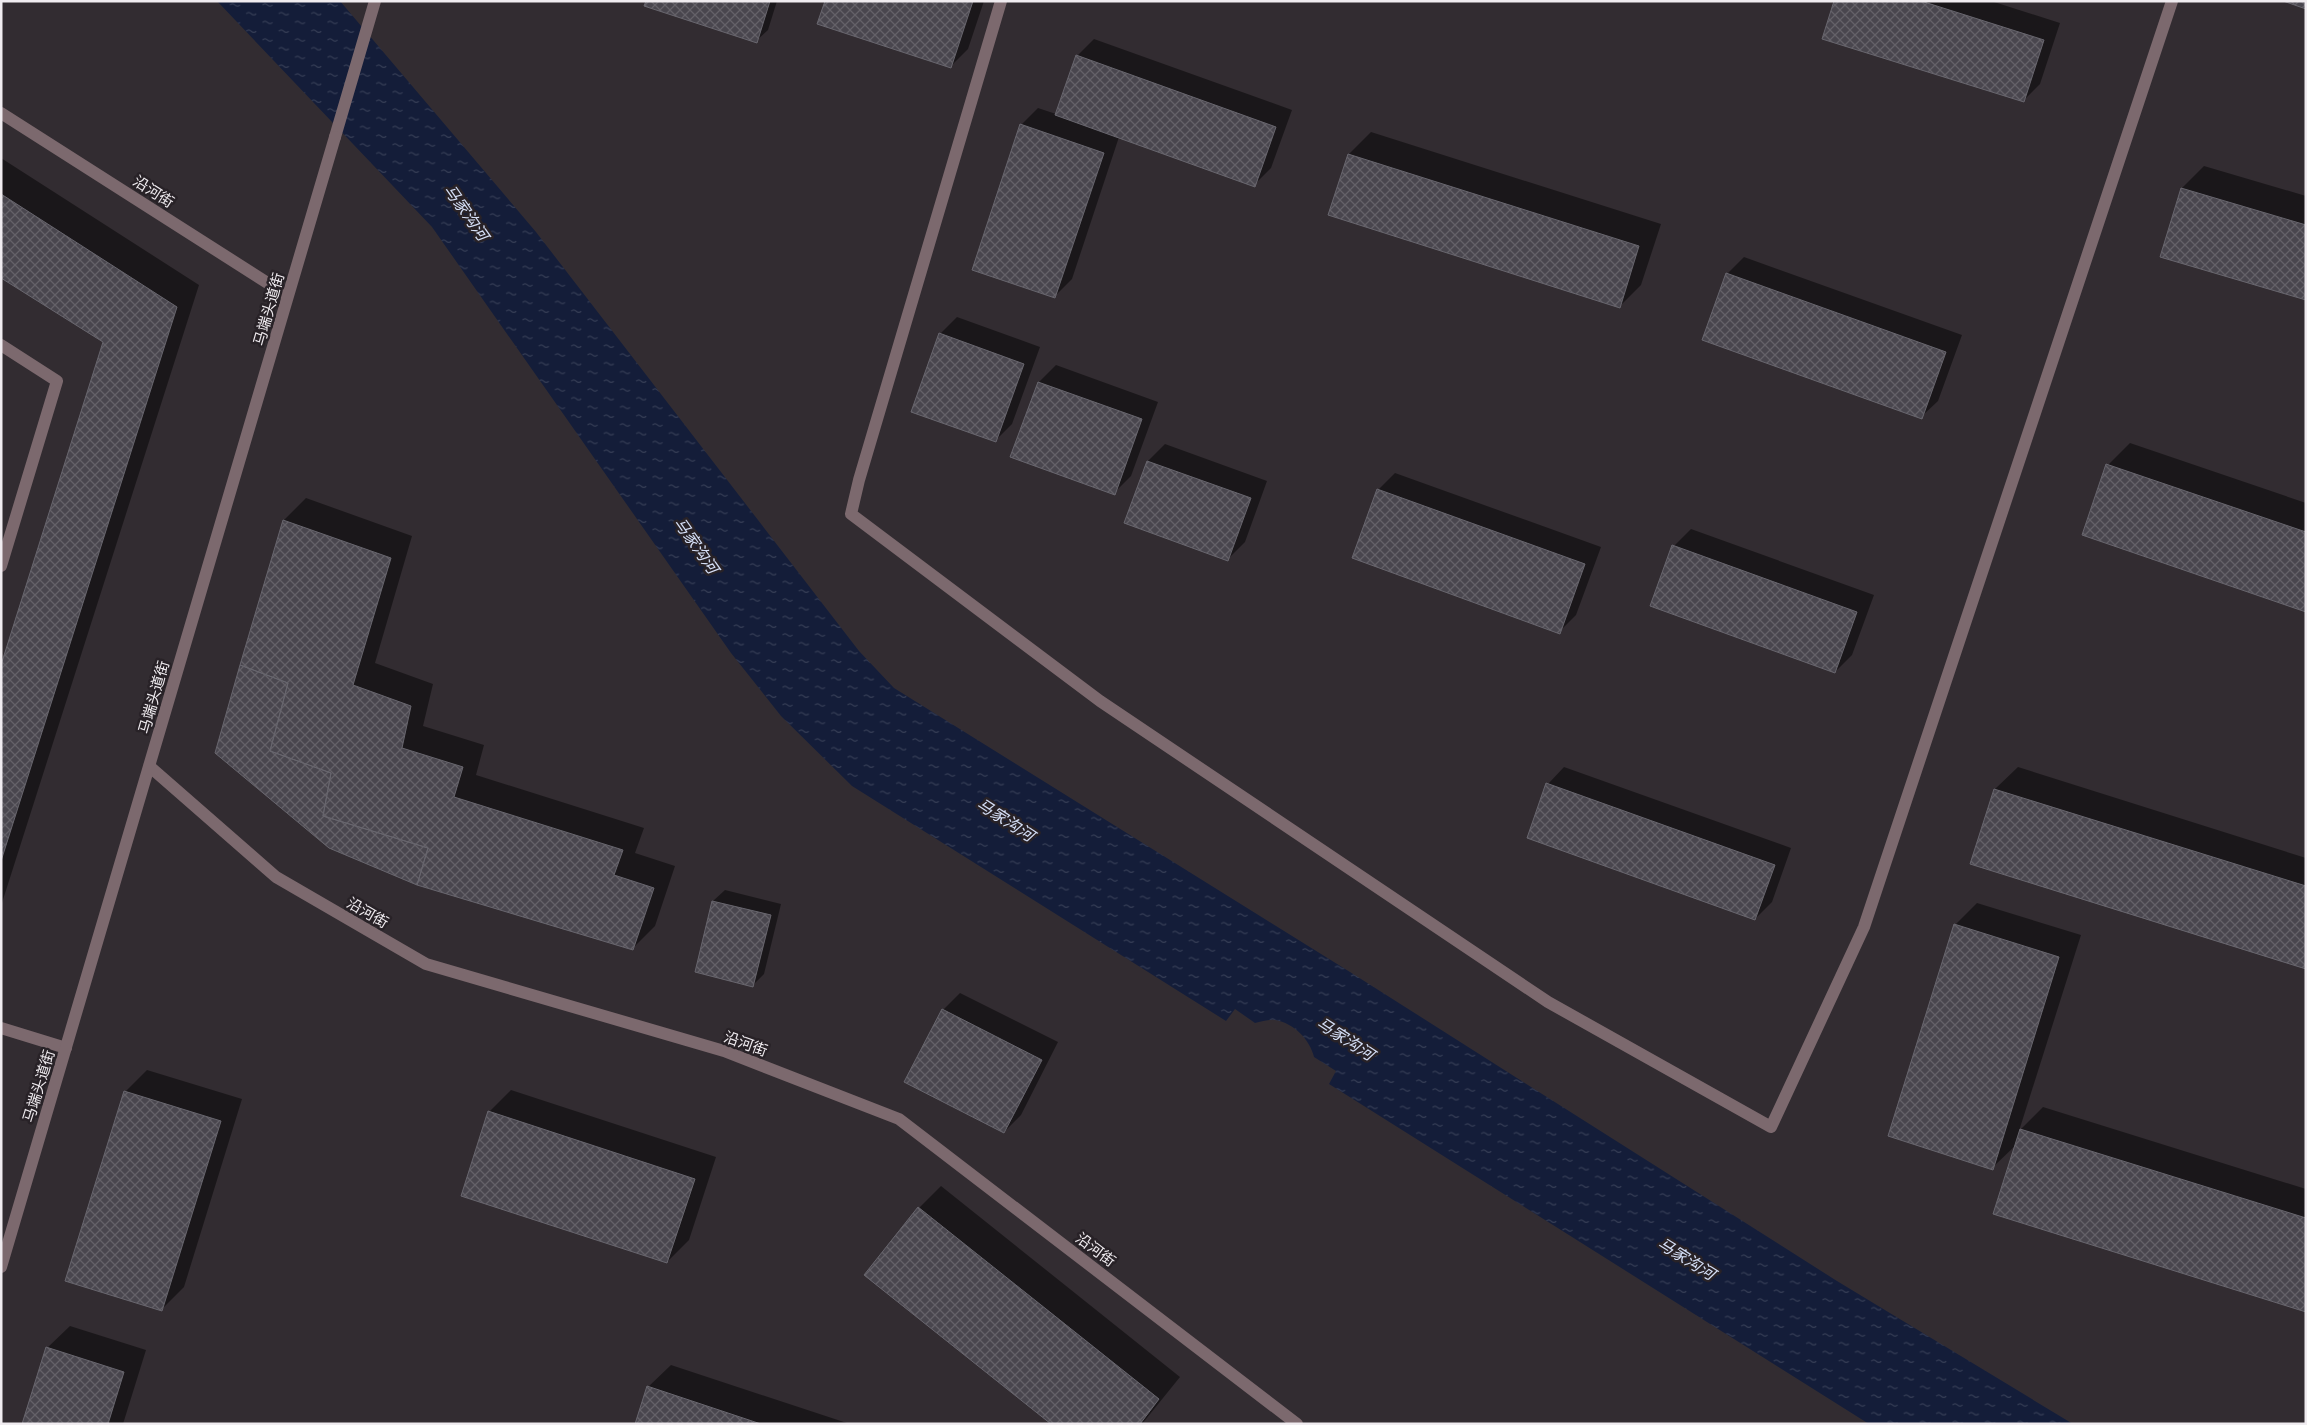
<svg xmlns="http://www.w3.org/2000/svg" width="2307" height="1425" viewBox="0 0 2307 1425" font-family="Commissioner,'Noto Sans SC',sans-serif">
  <defs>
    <pattern id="water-ripples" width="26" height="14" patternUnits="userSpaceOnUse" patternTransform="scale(1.25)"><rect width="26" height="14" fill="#141d39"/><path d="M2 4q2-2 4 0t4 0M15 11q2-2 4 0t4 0" fill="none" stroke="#363e56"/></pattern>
    <pattern id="building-cross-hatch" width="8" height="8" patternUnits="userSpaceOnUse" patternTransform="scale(1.25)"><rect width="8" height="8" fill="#49464e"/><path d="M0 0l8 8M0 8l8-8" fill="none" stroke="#646168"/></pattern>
  </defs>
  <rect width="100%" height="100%" fill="#322c31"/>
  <path fill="url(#water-ripples)" d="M217,1H340L536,232L859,651L894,688L1350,972L1837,1281L2073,1424H1869L1329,1084L1336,1071L1314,1057C1310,1040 1294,1023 1275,1020C1269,1019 1261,1022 1255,1023L1235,1009L1226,1021L852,786L781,716L731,653L432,227Z"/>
  <path fill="#0007" d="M647,1H777L768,30L756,41Z
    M826,1H984L968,49L951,66Z
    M1836,1H1991L2060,23L2040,84L2023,101Z
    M1094,39L1292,110L1271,168L1254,185L1119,137L1072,279L1055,296L1021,125L1038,108L1056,114L1077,56Z
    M1371,132L1661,224L1641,285L1619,307L1349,154Z
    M1,158L199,285L1,906V669L104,342L1,277Z
    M2204,166L2306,196V298L2182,188Z
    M1744,257L1962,335L1938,401L1921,417L1727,274Z
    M957,317L1040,347L1012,424L995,441L940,334Z
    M1056,365L1158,402L1131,476L1114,493L1039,382Z
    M2130,443L2306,503V611L2108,465Z
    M1165,444L1267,481L1245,542L1228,559L1148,461Z
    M1395,473L1601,547L1576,615L1559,632L1378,490Z
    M306,498L412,536L375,663L433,684L423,726L484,745L476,775L644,828L635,853L675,866L655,926L633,948L418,884L284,520Z
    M1691,529L1874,595L1852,655L1835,672L1674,546Z
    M1564,767L1791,848L1772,902L1755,919L1548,784Z
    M2018,767L2306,858V968L1972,863L1995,789Z
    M725,890L781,904L764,974L753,985L696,971L713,901Z
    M1977,903L2081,935L2019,1131L2043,1107L2306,1189V1310L2016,1145L1992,1168L1955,925Z
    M960,993L1058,1042L1021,1115L1004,1132L943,1010Z
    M147,1070L242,1099L184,1287L162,1309L125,1092Z
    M511,1090L716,1157L689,1240L667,1262L489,1112Z
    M941,1186L1180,1377L1142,1424H1053L919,1208Z
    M70,1326L146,1350L123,1424H24L47,1348Z
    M671,1365L850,1424H636L648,1387Z"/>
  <path fill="url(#building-cross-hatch)" stroke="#68666e" d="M646,1H770L757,43L644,6Z
    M825,1H973L951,68L817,24Z
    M1834,1H1921L2044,40L2024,102L1822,39Z
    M2283,1H2306V9Z
    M1076,55L1276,127L1255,187L1055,115Z
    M1020,124L1104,153L1055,298L972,270Z
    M1348,154L1639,246L1620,308L1328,215Z
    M2181,188L2306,225V300L2160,257Z
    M1,194L177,307L1,861V665L103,342L1,278Z
    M1726,273L1946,352L1922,419L1702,340Z
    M939,333L1024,364L996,442L911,412Z
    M1038,382L1142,419L1115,495L1010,457Z
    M1147,461L1251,498L1228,561L1124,523Z
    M2106,464L2306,532V612L2082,535Z
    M1377,489L1585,564L1560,634L1352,558Z
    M283,520L391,558L353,685L411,706L402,748L463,767L454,797L623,850L614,875L654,888L633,950L417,885L428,848L323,816L331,773L270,751L288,683L240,665Z
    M1672,545L1857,612L1835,673L1650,606Z
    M240,665L288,683L270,751L331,773L323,816L428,848L417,885L329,848L215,753Z
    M1546,783L1775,865L1755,920L1527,838Z
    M1994,789L2306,886V969L1970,864Z
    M712,901L771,915L753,987L695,972Z
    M1954,924L2059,957L1993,1170L1888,1136Z
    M942,1009L1042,1060L1004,1133L904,1082Z
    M124,1091L221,1121L162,1311L65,1281Z
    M488,1111L695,1179L667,1263L461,1196Z
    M2020,1129L2306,1218V1312L1993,1214Z
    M918,1207L1159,1399L1140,1424H1051L864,1275Z
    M46,1347L124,1372L108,1424H22Z
    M647,1386L761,1424H635Z"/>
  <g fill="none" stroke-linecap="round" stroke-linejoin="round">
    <path stroke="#7c696e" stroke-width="12" d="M1001,1L859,480L851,514L1100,701L1548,1002L1771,1127L1864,927L2172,1
      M335,137L375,1
      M1,345L57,381L1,566
      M1,1028L66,1048"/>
    <path stroke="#7c696e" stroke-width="12" d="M1,113L288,296
      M149,766L276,877L426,964L724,1051L899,1119L1297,1424
      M1,1267L335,137"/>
  </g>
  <g text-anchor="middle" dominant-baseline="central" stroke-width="5" stroke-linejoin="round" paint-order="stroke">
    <g font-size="15" fill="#f0ecf0" stroke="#282227">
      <text transform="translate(154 191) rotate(33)">沿河街</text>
      <text transform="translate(268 309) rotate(-74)">马端头道街</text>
      <text transform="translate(153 697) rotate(-74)">马端头道街</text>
      <text transform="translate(368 912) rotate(30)">沿河街</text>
      <text transform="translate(746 1043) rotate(20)">沿河街</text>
      <text transform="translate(38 1086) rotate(-73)">马端头道街</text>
      <text transform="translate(1096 1249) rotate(37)">沿河街</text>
    </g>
    <g font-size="16" font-style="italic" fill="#d6e0f8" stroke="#282227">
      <text transform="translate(467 212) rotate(55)">马家沟河</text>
      <text transform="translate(697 545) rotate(55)">马家沟河</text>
      <text transform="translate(1006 819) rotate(33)">马家沟河</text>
      <text transform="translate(1346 1038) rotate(33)">马家沟河</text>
      <text transform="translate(1687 1258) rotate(32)">马家沟河</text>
    </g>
  </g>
  <rect width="2307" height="1425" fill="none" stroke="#f0ecf0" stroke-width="5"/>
</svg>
